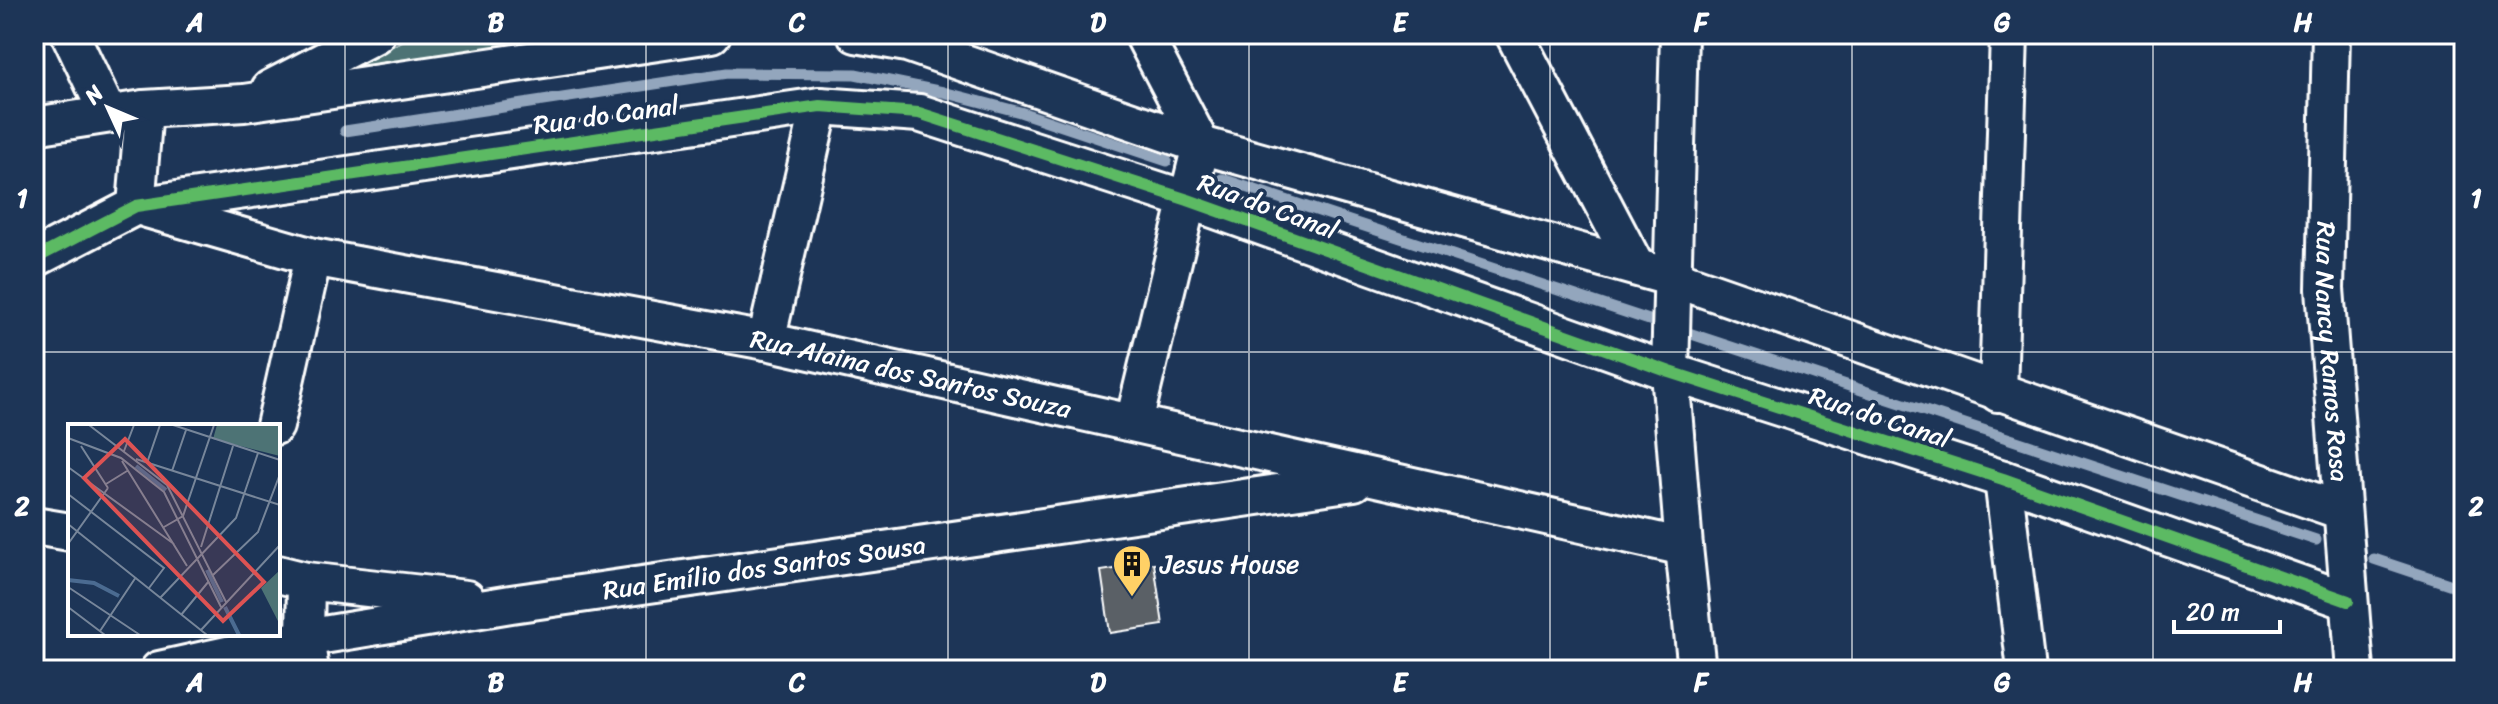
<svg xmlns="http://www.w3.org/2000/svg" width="2498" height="704" viewBox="0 0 2498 704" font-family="Sriracha,sans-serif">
  <rect width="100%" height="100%" fill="#1d3557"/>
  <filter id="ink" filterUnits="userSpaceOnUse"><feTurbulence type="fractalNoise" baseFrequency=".0125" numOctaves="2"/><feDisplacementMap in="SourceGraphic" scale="16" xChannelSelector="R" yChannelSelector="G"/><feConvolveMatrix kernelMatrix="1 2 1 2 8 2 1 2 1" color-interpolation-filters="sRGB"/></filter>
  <g filter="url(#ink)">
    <path fill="#4d7375" stroke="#a6b9ba" stroke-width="2" d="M416,34H630L337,74Z"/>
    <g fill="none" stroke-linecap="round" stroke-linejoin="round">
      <path stroke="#93a6bd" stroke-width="11" d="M345,131L727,73L855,74L943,92L1020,112L1167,161
        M1222,179L2316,540
        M2374,559L2464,589"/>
    </g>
    <path fill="#5a6066" stroke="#fff" stroke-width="2" d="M1154,563L1163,625L1110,633L1101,571Z"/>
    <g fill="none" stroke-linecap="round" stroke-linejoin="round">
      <defs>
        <g id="street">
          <path d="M70,34L108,114"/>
          <path d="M856,34L907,43L1201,145L1673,278L2342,511"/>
          <path d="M1514,34L1636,267"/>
          <path d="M1679,34L1670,372L1684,547L1697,670"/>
          <path id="s1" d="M2331,34L2325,289L2355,670"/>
          <path d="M270,89L376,34"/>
          <path d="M34,126L144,109L244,103L712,34"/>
          <path d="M136,206L144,109"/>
          <path id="s2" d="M147,209L313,257L766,341L1684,547"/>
          <path d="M34,259L136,206L820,106L919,113L1188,200L1670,372L2003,479L2348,601"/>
          <path d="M766,341L820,106"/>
          <path d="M1998,393L2009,34"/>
          <path d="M1134,422L1201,145L1143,34"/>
          <path d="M275,426L313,257"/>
          <path d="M2003,479L2026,670"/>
          <path d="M34,526L70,532"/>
          <path d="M278,574L306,581L466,599"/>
          <path d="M306,581L305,638L310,670"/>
          <path id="s3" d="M159,670L305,638L511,604L1354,482"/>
        </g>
      </defs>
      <use href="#street" stroke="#fff" stroke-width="42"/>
      <use href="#street" stroke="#1d3557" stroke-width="36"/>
      <defs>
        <path id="cycleway" d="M34,259L136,206L820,106L919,113L1188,200L1670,372L2003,479L2348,601"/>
      </defs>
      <use href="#cycleway" stroke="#1d3557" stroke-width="17"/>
      <use href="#cycleway" stroke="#5cba63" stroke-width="12"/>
    </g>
  </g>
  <path fill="none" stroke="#fff" stroke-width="2" stroke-opacity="0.55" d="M345,34V670M646,34V670M948,34V670M1249,34V670M1550,34V670M1852,34V670M2153,34V670M34,352H2464"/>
  <defs>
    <symbol id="building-pin" viewBox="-11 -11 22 30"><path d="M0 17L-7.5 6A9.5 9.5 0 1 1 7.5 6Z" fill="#ffd166" stroke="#1d3557"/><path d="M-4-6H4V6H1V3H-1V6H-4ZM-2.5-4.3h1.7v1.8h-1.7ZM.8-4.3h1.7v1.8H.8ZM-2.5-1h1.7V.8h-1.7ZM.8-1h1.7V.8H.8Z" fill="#111"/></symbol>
  </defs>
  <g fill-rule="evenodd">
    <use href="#building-pin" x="1110" y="542" width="44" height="60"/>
  </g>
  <g text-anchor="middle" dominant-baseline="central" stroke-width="7" stroke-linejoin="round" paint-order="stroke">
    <g font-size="26" fill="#fff" stroke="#1d3557">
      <text transform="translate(606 115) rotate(-8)">Rua do Canal</text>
      <text transform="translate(1268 206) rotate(20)">Rua do Canal</text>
      <text stroke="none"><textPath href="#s1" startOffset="318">Rua Nancy Ramos Rosa</textPath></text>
      <text stroke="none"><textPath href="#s2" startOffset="782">Rua Alaina dos Santos Souza</textPath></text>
      <text transform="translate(1880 417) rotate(18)">Rua do Canal</text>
      <text stroke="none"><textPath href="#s3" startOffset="614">Rua Emílio dos Santos Sousa</textPath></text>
    </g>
    <g font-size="26" fill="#fff" stroke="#1d3557" text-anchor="start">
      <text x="1160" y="564">Jesus House</text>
    </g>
  </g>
  <g transform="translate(68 424)">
    <rect width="212" height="212" fill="#1d3557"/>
    <path d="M149,1H212V32L145,15ZM212,146V201L193,164Z" fill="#4d7375"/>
    <path fill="none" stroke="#4b6b91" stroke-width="4" d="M68,42L98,66M139,146L154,178M0,156L26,159L51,172M157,183L171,211"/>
    <path fill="none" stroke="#77869a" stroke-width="2" d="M21,1L99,61L158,178M105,1L212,36M0,14L53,34L96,68L153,183M13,22L40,64M56,27L66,1M68,35L212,81M54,37L119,142M79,39L92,1M0,43L106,120M104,47L118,6M38,60L59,47M0,70L96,144L81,164M0,100L139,211M96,103L115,92L146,1M0,120L40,64M133,123L165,22M145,151L190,108L212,50M0,163L72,211M92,174L168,94L190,29M0,183L37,211M113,191L141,157M133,206L212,121M32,207L68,153"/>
    <path fill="#de5353" fill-opacity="0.15" stroke="#de5353" stroke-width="4" d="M57,15L196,158L155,197L16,54Z"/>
    <rect width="212" height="212" fill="none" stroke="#fff" stroke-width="4"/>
  </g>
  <rect width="2498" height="704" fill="none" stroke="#1d3557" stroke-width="88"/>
  <g transform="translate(108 108) rotate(314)" stroke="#1d3557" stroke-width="6" paint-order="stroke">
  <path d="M0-6L14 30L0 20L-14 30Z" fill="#ffffff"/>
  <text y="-12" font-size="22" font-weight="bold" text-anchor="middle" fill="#ffffff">N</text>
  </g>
  <path d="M2174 620v12h106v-12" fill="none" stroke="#ffffff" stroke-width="4"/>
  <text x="2186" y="620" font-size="24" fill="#ffffff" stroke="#1d3557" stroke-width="6" paint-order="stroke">20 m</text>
  <rect x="44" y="44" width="2410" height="616" fill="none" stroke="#fff" stroke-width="3"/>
  <g font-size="26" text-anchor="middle" font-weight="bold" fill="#fff">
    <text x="195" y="31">A</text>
    <text x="496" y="31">B</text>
    <text x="797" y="31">C</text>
    <text x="1098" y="31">D</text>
    <text x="1400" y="31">E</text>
    <text x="1701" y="31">F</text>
    <text x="2002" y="31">G</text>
    <text x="2303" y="31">H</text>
    <text x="22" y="207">1</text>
    <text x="2476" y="207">1</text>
    <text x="22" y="515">2</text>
    <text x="2476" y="515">2</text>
    <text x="195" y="691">A</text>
    <text x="496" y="691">B</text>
    <text x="797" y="691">C</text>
    <text x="1098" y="691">D</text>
    <text x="1400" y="691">E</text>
    <text x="1701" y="691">F</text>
    <text x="2002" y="691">G</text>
    <text x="2303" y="691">H</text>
  </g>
</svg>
